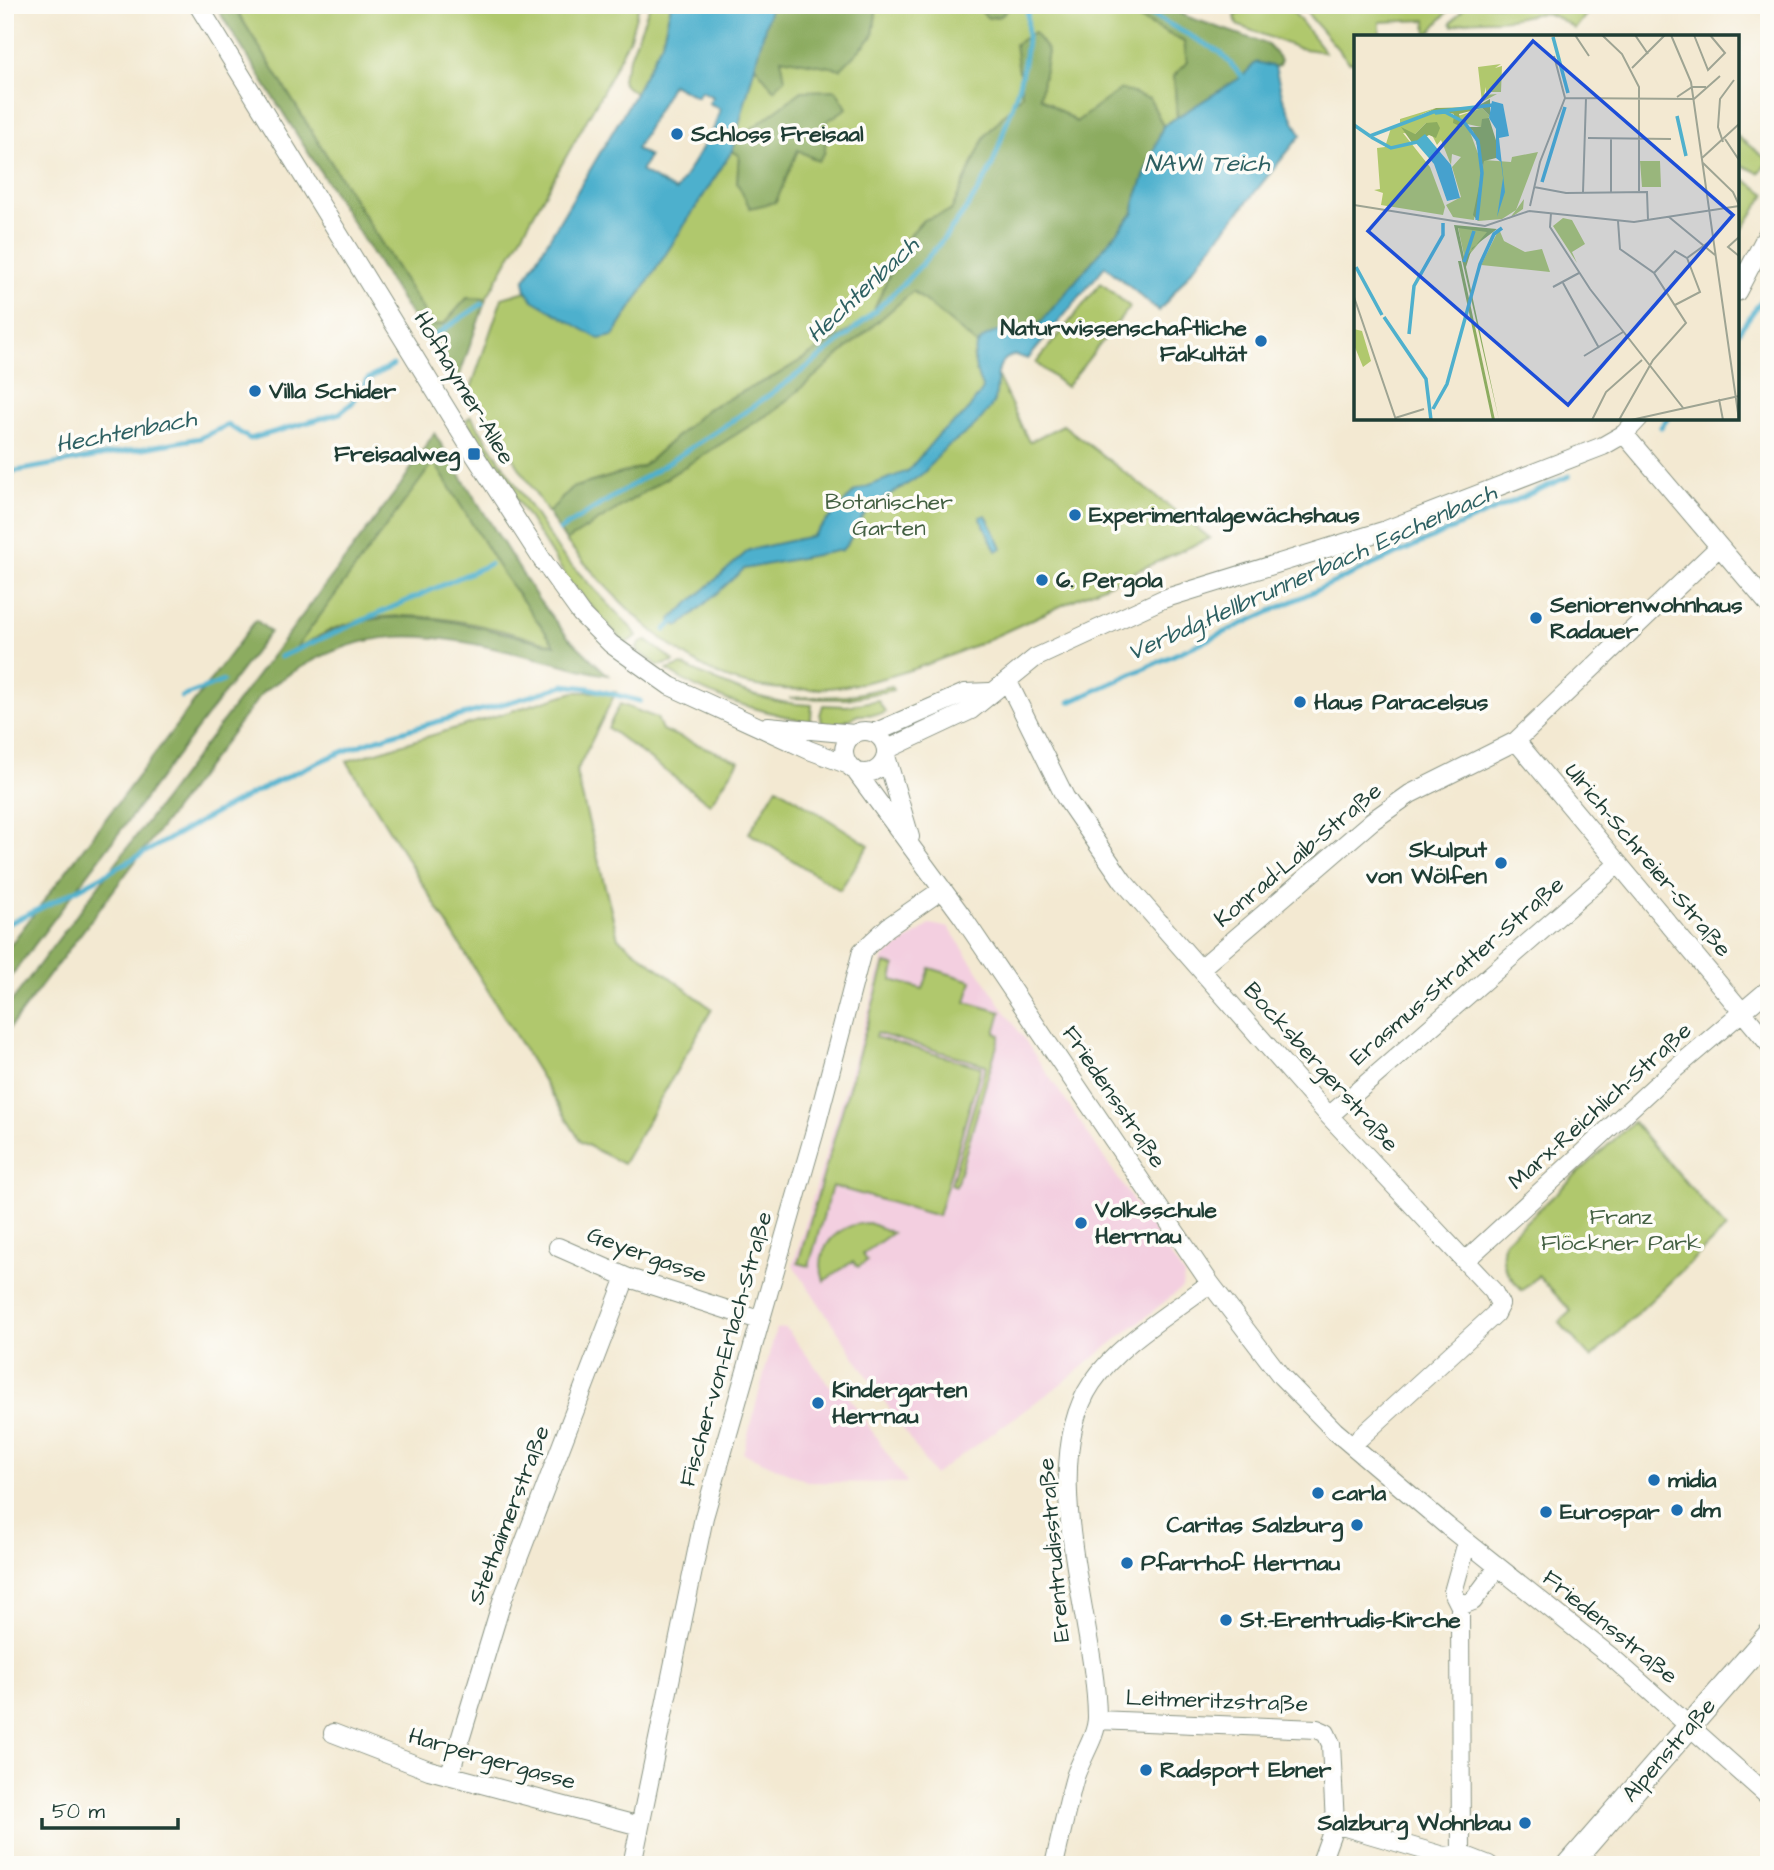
<svg xmlns="http://www.w3.org/2000/svg" width="1774" height="1870" viewBox="0 0 1774 1870" font-family="'Architects Daughter',sans-serif">
  <rect width="100%" height="100%" fill="#fdfcf7"/>
  <filter id="ink" filterUnits="userSpaceOnUse"><feTurbulence type="fractalNoise" baseFrequency=".0143" numOctaves="2"/><feDisplacementMap in="SourceGraphic" scale="14" xChannelSelector="R" yChannelSelector="G"/><feConvolveMatrix kernelMatrix="1 2 1 2 8 2 1 2 1" color-interpolation-filters="sRGB"/></filter>
  <filter id="wash" filterUnits="userSpaceOnUse"><feTurbulence type="fractalNoise" baseFrequency=".00686" numOctaves="4" result="noise"/><feDisplacementMap in="SourceGraphic" scale="28" xChannelSelector="R" yChannelSelector="G"/><feGaussianBlur stdDeviation="1.57" result="paint"/><feColorMatrix in="noise" values="0 0 0 0 0 0 0 0 0 0 0 0 0 0 0 0 0 1.4 0 .05"/><feComposite in="paint" operator="in"/></filter>
  <g filter="url(#wash)">
    <rect width="100%" height="100%" fill="#f3e9d2"/>
    <path fill="#f3cfe0" d="M931,924L949,928L1184,1276L1182,1288L1053,1390L934,1475L793,1265L884,957Z
      M786,1328L831,1387L839,1382L907,1483L809,1482L743,1453L776,1329Z"/>
    <path fill="#b0c86d" stroke="#688250" stroke-width="2" d="M233,5H639L630,37L603,91L486,299L467,298L444,324L433,326Z
      M650,5H671L662,42L635,93L623,84L622,78Z
      M877,5H973L975,9L1001,15L1011,5H1114L1184,42L1187,62L1174,76L1177,117L1163,126L1150,99L1077,122L1040,97L1048,51L1022,95L985,136L951,211L923,220L903,243L871,317L775,376L707,409L642,467L572,488L548,513L473,395L471,388L502,298L526,291L533,300L613,336L732,151L739,155L737,183L776,202L798,149L818,160L825,152V122L751,132L735,141L753,63L774,90L780,58L873,36Z
      M1250,5H1288L1325,52L1298,48L1237,25L1235,16Z
      M1300,5H1453L1427,36L1426,20L1380,22V37H1356V62H1349Z
      M1466,5H1574L1586,15L1575,29C1537,0 1534,20 1496,20C1479,20 1469,19 1453,26L1451,23Z
      M1737,136L1769,161L1759,173L1737,163Z
      M1744,179L1766,194L1737,237V190Z
      M1101,283L1130,307L1066,387L1036,363Z
      M913,291L979,346L973,357L979,380L998,377L1029,442L1063,425L1210,538C1156,562 1103,586 1050,611C957,654 853,707 746,684C681,670 607,591 566,541L778,408Z
      M471,416L561,554L634,631L637,636L626,643L620,638L570,583L466,420Z
      M434,461L503,574L556,645C486,626 404,600 333,629C320,635 308,643 295,649Z
      M647,641L673,660L674,662L659,666L638,651L637,648L641,642Z
      M682,665C725,685 763,704 812,705L811,718L808,722C760,710 708,699 667,670Z
      M892,686L893,690L847,699L789,698L847,696Z
      M574,692H616L576,772L618,938L712,1009L623,1164L581,1142L347,761Z
      M878,700L885,712L882,714L858,715L838,725H823L820,715L823,705L847,706Z
      M620,704L657,718L662,730L739,761L710,804L608,728Z
      M777,787L869,845L840,890L749,833Z
      M885,963L895,966L892,980L923,989L930,968L972,981L966,1002L1001,1012L995,1033L1000,1035L956,1186L951,1184L986,1065L876,1033L875,1037L981,1067L938,1216L832,1186L809,1266L798,1263Z
      M1633,1122L1726,1228L1591,1358L1559,1322L1571,1311L1538,1276L1522,1291C1507,1273 1498,1264 1505,1241Z
      M869,1223L892,1233L863,1254L867,1261L858,1267L853,1261L824,1281C813,1249 837,1223 869,1223Z"/>
    <path fill="#8cac60" stroke="#56744a" stroke-width="2" fill-rule="evenodd" d="M215,5H233L433,326L444,324L467,298L486,299L458,380H452Z
      M771,5H877L873,36L841,69L781,58L785,79L774,90L753,63Z
      M974,5H1011L1001,16L988,18Z
      M1114,5H1165L1188,17L1267,44L1281,60L1279,65L1275,67L1256,62L1243,76L1177,117L1174,76L1187,62L1184,42Z
      M1034,32L1048,51L1040,97L1076,122L1121,89L1150,99L1163,126L1135,201L1134,212L1037,327C1012,336 1001,326 979,346L913,291L778,408L566,541L548,513L572,488L642,467L707,409L775,376L871,317L903,243L923,220L951,211L985,136L1022,95L1015,44Z
      M836,90L847,108L826,122L825,152L818,161L798,150L776,202L750,208L737,183L739,155L732,151L735,141L802,91Z
      M434,433L538,599L567,636L608,675C585,672 563,664 540,659C424,631 366,617 263,692L5,1034V1010L400,486ZM434,462L503,574L555,645C483,630 409,601 335,629C322,634 309,642 296,648Z
      M256,620L270,632L5,984V952Z"/>
    <path fill="#4eb0cd" stroke="#367680" stroke-width="2" fill-rule="evenodd" d="M671,5H771L732,151L613,336L599,339L533,300L526,291L524,281L632,99L662,42ZM672,84L697,97L701,91L713,97L709,103L720,109L714,128L676,191L641,171L649,156L636,149Z
      M1256,62L1275,67L1283,98L1301,135L1159,311L1105,266L1028,359L1015,355C987,362 1004,390 990,408C976,427 966,433 947,447C937,454 931,467 922,474C905,488 884,495 868,510C857,522 855,537 842,550L744,569L680,626L672,624L671,619L749,550L812,536L855,491L908,471L939,434L965,414L983,389C973,367 965,340 999,331C1012,328 1022,332 1037,327L1134,212L1135,201L1163,126L1243,76Z
      M986,515L1002,548L996,551L980,517Z"/>
    <g fill="none" stroke-linecap="round" stroke-linejoin="round">
      <path stroke="#4eb0cd" stroke-width="5" d="M1134,5L1220,52L1246,81
        M1737,334L1769,290
        M431,338L482,304
        M1661,427L1668,418
        M5,473L200,438L228,425L250,439L340,413L352,403L368,379L393,365
        M560,530C706,438 902,328 988,174C997,157 1001,137 1008,119C1022,80 1030,47 1027,5
        M665,630L675,621
        M280,657L490,564
        M182,697L223,681
        M1070,702L1569,476
        M5,925C118,874 221,802 335,755C409,724 489,712 564,685L589,688L640,701"/>
    </g>
  </g>
  <g filter="url(#ink)">
    <g fill="none" stroke-linecap="round" stroke-linejoin="round">
      <defs>
        <path id="minor" d="M198,5L474,454L543,561L581,614L611,644L670,686L809,750L849,765
          M1737,292L1769,231
          M1624,434L1769,605
          M1008,682L1065,797L1123,881L1329,1116L1493,1291L1500,1304L1495,1314L1352,1445
          M768,726L854,734
          M844 752a21 21 0 1 1 42 0a21 21 0 1 1-42 0Z
          M874,733L965,693L990,692
          M1516,741L1769,1044
          M886,750L971,710L1035,658L1163,599L1386,530L1603,446L1624,434L1639,418
          M886,756L910,837
          M854,769L962,916L1210,1283L1281,1376L1335,1431L1447,1526L1615,1660L1769,1797
          M1201,968L1372,821L1410,794L1516,741L1719,547
          M1329,1116L1618,864
          M558,1247L626,1277L759,1320
          M1465,1261L1655,1086L1769,989
          M1460,1606L1473,1601L1498,1567
          M1097,1720L1317,1729L1326,1733L1331,1744L1335,1824L1444,1856L1461,1854L1489,1865
          M333,1733L429,1770L640,1826
          M450,1773L503,1598L626,1277
          M1461,1863L1460,1606L1453,1592L1467,1542
          M632,1865L704,1517L814,1134L862,951L888,927L943,889
          M1054,1865C1061,1836 1067,1805 1075,1777C1081,1758 1097,1736 1097,1717C1096,1621 1035,1467 1092,1383C1120,1342 1172,1313 1210,1283
          M1320,1865L1335,1824"/>
        <path id="major" d="M1569,1865L1769,1635"/>
      </defs>
      <use href="#minor" stroke="#899383" stroke-width="20"/>
      <use href="#major" stroke="#899383" stroke-width="25"/>
      <use href="#minor" stroke="#fff" stroke-width="18"/>
      <use href="#major" stroke="#fff" stroke-width="23"/>
    </g>
  </g>
  <g fill="#1f6fb2" stroke="#fdfcf7" stroke-width="2.5">
    <circle cx="677" cy="134" r="7"/>
    <circle cx="1261" cy="341" r="7"/>
    <circle cx="255" cy="391" r="7"/>
    <rect x="467" y="447" width="14" height="14" rx="3.5"/>
    <circle cx="1075" cy="515" r="7"/>
    <circle cx="1042" cy="580" r="7"/>
    <circle cx="1536" cy="618" r="7"/>
    <circle cx="1300" cy="702" r="7"/>
    <circle cx="1501" cy="863" r="7"/>
    <circle cx="1081" cy="1223" r="7"/>
    <circle cx="818" cy="1403" r="7"/>
    <circle cx="1654" cy="1480" r="7"/>
    <circle cx="1318" cy="1493" r="7"/>
    <circle cx="1677" cy="1510" r="7"/>
    <circle cx="1546" cy="1512" r="7"/>
    <circle cx="1357" cy="1525" r="7"/>
    <circle cx="1127" cy="1563" r="7"/>
    <circle cx="1226" cy="1620" r="7"/>
    <circle cx="1146" cy="1770" r="7"/>
    <circle cx="1525" cy="1823" r="7"/>
  </g>
  <g text-anchor="middle" dominant-baseline="central" stroke-width="7" stroke-linejoin="round" paint-order="stroke">
    <g font-size="23" font-weight="bold" fill="#1f3d34" stroke="#fdfcf7" text-anchor="start">
      <text x="691" y="134">Schloss Freisaal</text>
      <text x="1247" y="328" text-anchor="end">Naturwissenschaftliche<tspan x="1247" dy="26">Fakultät</tspan></text>
      <text x="269" y="391">Villa Schider</text>
      <text x="460" y="454" text-anchor="end">Freisaalweg</text>
      <text x="1089" y="515">Experimentalgewächshaus</text>
      <text x="1056" y="580">6. Pergola</text>
      <text x="1550" y="605">Seniorenwohnhaus<tspan x="1550" dy="26">Radauer</tspan></text>
      <text x="1314" y="702">Haus Paracelsus</text>
      <text x="1487" y="850" text-anchor="end">Skulput<tspan x="1487" dy="26">von Wölfen</tspan></text>
      <text x="1095" y="1210">Volksschule<tspan x="1095" dy="26">Herrnau</tspan></text>
      <text x="832" y="1390">Kindergarten<tspan x="832" dy="26">Herrnau</tspan></text>
      <text x="1668" y="1480">midia</text>
      <text x="1332" y="1493">carla</text>
      <text x="1691" y="1510">dm</text>
      <text x="1560" y="1512">Eurospar</text>
      <text x="1343" y="1525" text-anchor="end">Caritas Salzburg</text>
      <text x="1141" y="1563">Pfarrhof Herrnau</text>
      <text x="1240" y="1620">St.-Erentrudis-Kirche</text>
      <text x="1160" y="1770">Radsport Ebner</text>
      <text x="1511" y="1823" text-anchor="end">Salzburg Wohnbau</text>
    </g>
    <g font-size="23" fill="#1f3d34" stroke="#fdfcf7">
      <text transform="translate(464 388) rotate(59)">Hofhaymer-Allee</text>
      <text transform="translate(1298 855) rotate(-40)">Konrad-Laib-Straße</text>
      <text transform="translate(1648 860) rotate(50)">Ulrich-Schreier-Straße</text>
      <text transform="translate(1457 971) rotate(-41)">Erasmus-Stratter-Straße</text>
      <text transform="translate(1321 1067) rotate(48)">Bocksbergerstraße</text>
      <text transform="translate(1114 1097) rotate(56)">Friedensstraße</text>
      <text transform="translate(1600 1106) rotate(-42)">Marx-Reichlich-Straße</text>
      <text transform="translate(647 1255) rotate(20)">Geyergasse</text>
      <text transform="translate(726 1349) rotate(-74)">Fischer-von-Erlach-Straße</text>
      <text transform="translate(509 1515) rotate(-69)">Stethaimerstraße</text>
      <text transform="translate(1054 1550) rotate(-95)">Erentrudisstraße</text>
      <text transform="translate(1610 1627) rotate(39)">Friedensstraße</text>
      <text transform="translate(1217 1701) rotate(2)">Leitmeritzstraße</text>
      <text transform="translate(1669 1750) rotate(-49)">Alpenstraße</text>
      <text transform="translate(492 1759) rotate(16)">Harpergergasse</text>
    </g>
    <g font-size="23" fill="#436042" stroke="#fdfcf7">
      <text x="889" y="502">Botanischer<tspan x="889" dy="26">Garten</tspan></text>
      <text x="1621" y="1217">Franz<tspan x="1621" dy="26">Flöckner Park</tspan></text>
    </g>
    <g font-size="24" font-style="italic" fill="#2d6062" stroke="#fdfcf7">
      <text x="1207" y="164">NAWI Teich</text>
      <text transform="translate(863 290) rotate(-43)">Hechtenbach</text>
      <text transform="translate(126 432) rotate(-11)">Hechtenbach</text>
      <text transform="translate(1312 573) rotate(-24)">Verbdg.Hellbrunnerbach Eschenbach</text>
    </g>
  </g>
  <g transform="translate(1354 35)">
    <rect width="385" height="385" fill="#f3e9d2"/>
    <path d="M147,29L141,33L148,31L147,57H132V52L130,60L143,59L128,67L124,32ZM82,73L64,81L88,76L104,81L128,73L136,81L127,92L113,89L129,132L120,185L99,182L92,170L107,162L98,132L107,122L98,119L97,130L87,105L83,110L72,88L61,99L49,98L76,132L91,172L89,180L27,170L29,158L20,155L26,154L23,113L31,112L37,93L46,90V84ZM184,117L162,175L170,164L169,174L155,184L162,175L148,184L124,186L130,125L157,127L158,122ZM286,126H306L307,152H288ZM209,183L218,185L231,209L218,217L223,228L199,191ZM104,192L135,196L111,225ZM145,194L150,206L171,217L188,214L196,237L127,230ZM0,294L8,296L17,326L9,332L0,310Z" fill="#b0c86d"/>
    <path d="M136,64V81L128,73L105,79L108,92L99,88L100,79L88,76L63,82L82,73L122,72ZM135,83L145,115L142,123L130,126L124,186L119,180L129,132L119,96L113,92H127L128,84ZM83,87L86,93L82,103L75,100L59,109L47,92L61,99L72,88ZM100,190L143,194L118,213L112,232L145,385ZM104,193L133,197L111,223L110,222ZM104,226H107L141,385H138Z" fill="#8cac60" fill-rule="evenodd"/>
    <path d="M138,66L149,69L155,101L145,103L151,157L143,182L149,143L147,127L142,123V94L135,83ZM71,99L97,130L106,163L93,166L80,129L61,107Z" fill="#4eb0cd"/>
    <path fill="none" stroke="#4eb0cd" stroke-width="3.5" d="M199,2L214,58M81,78L91,77L110,87L124,106L128,138L123,185M323,81L332,121M0,90L16,101L79,77L139,70M17,102L37,113L63,107M188,147L211,72M110,227L120,196M2,232L28,280M30,282L72,344L77,385M55,299L60,251L89,200V188M79,374L93,349L126,229L140,199L148,193"/>
    <path fill="none" stroke="#9ea493" stroke-width="2" d="M221,0L235,21M248,0L268,19L285,52V156M281,0L294,19M317,0L337,47L385,385M340,0L354,35L371,18L356,0M278,33L311,0M323,62L338,52H352M211,63L340,64L366,41M234,103L317,104M257,104V157M371,104L385,125M369,107L364,92L366,64L380,45M348,123L385,89M349,128L379,157L385,170M180,152L212,158L293,157L294,185M229,157L232,63M0,170L131,191L175,176M176,171L186,127L211,63L200,21M175,176L280,187L385,171M197,178L196,192L236,254L330,374M315,182L361,220M264,186L266,214L300,238L332,288L299,325L265,385M385,202L374,212L385,221M300,238L321,216L333,223L359,204M209,248L245,313M199,252L225,238M0,262L42,385M321,270L346,257L333,223M230,321L269,297M365,364L369,385M41,383L70,374M238,385L252,357L288,325M277,385L385,361"/>
    <path fill="#1d4ed8" fill-opacity="0.15" stroke="#1d4ed8" stroke-width="3.5" d="M179,6L379,180L214,370L14,196Z"/>
    <rect width="385" height="385" fill="none" stroke="#1f3d34" stroke-width="3.5"/>
  </g>
  <rect width="1774" height="1870" fill="none" stroke="#fdfcf7" stroke-width="28"/>
  <path d="M42 1818v10h136v-10" fill="none" stroke="#1f3d34" stroke-width="3.5"/>
  <text x="52" y="1818" font-size="21" fill="#1f3d34" stroke="#fdfcf7" stroke-width="5" paint-order="stroke">50 m</text>
</svg>
